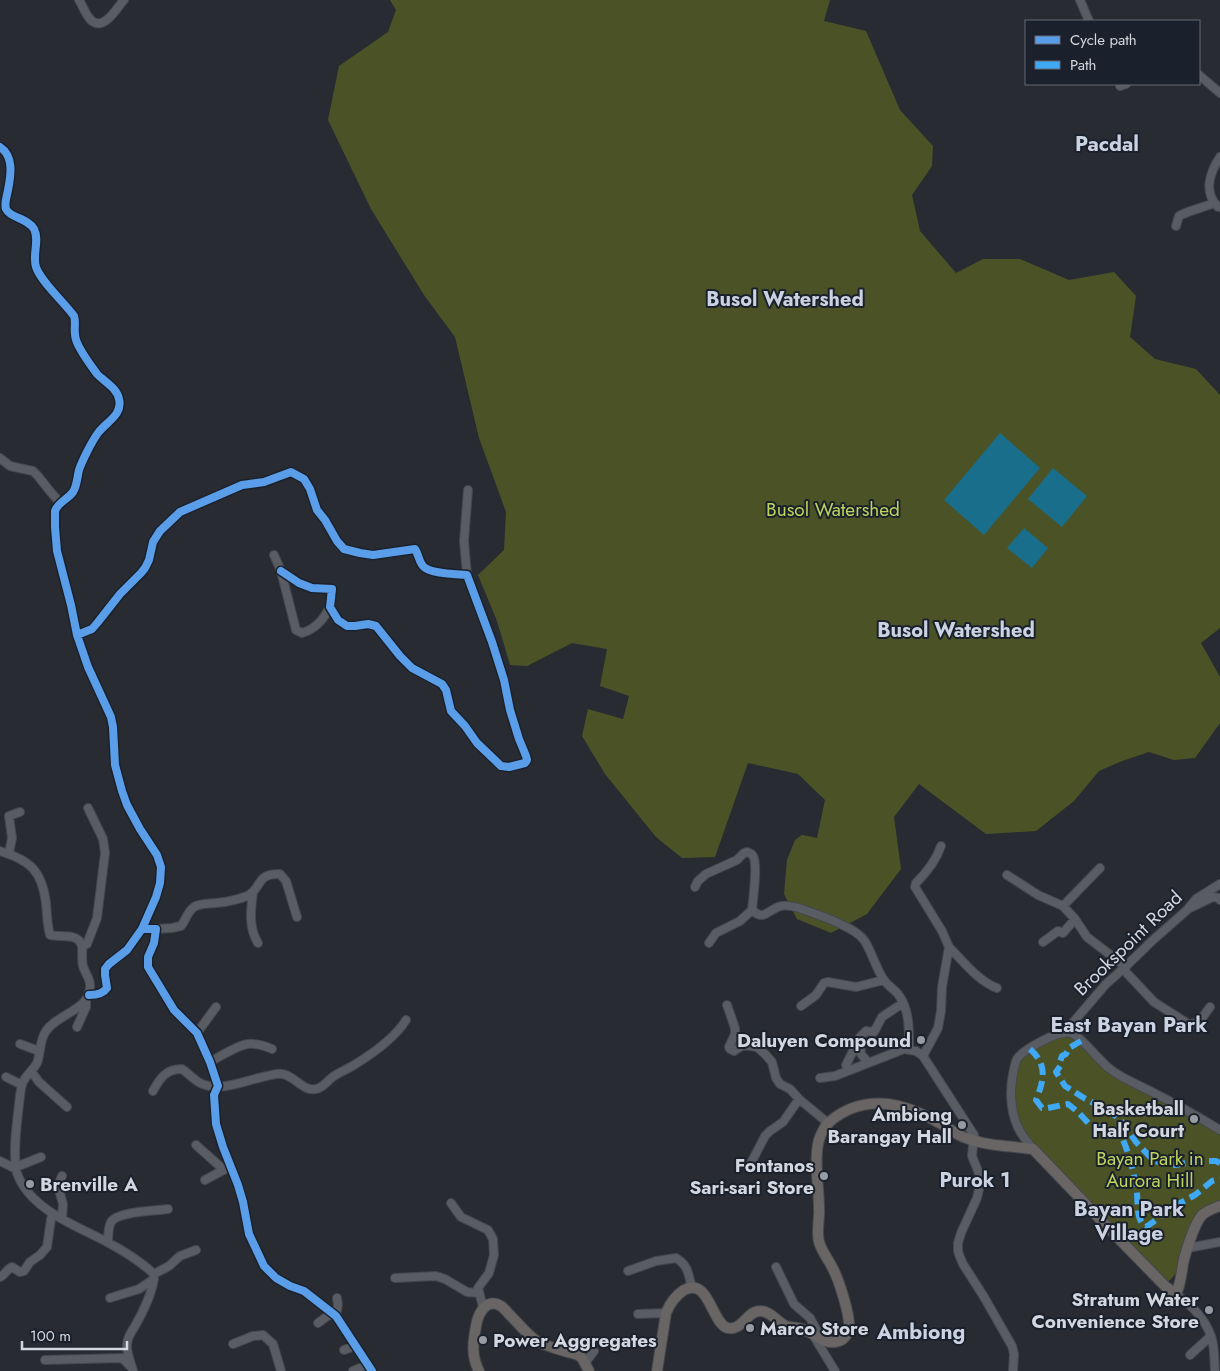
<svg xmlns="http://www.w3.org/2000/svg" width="1220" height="1371" viewBox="0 0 1220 1371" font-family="Jost,sans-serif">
  <rect width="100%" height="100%" fill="#282c32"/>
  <path fill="#4b5326" d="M390,0H830L824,21L866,31L900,110L933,146L932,166L912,195L920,231L956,273L983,259H1020L1069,280L1114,272L1136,296L1130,337L1155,359L1196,369L1220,395V628L1201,643L1220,677V723L1195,758L1174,760L1149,752L1122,761L1099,771L1074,801L1036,831L986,834L919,784L894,817L901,869L867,914L831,933L797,919L784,894L787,860L795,840L802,835L817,838L825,800L798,774L748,763L715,857L682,858L656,837L605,774L582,736L588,709L623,719L629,696L600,686L607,649L572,643L527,666L510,665L497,621L478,575L504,550L506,512L479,438L455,337L424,295L371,209L328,120L339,66L388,32L396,10Z
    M1064,1036L1071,1037L1076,1041L1107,1072L1190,1116L1220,1135V1202L1205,1208C1199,1223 1181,1271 1170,1280C1167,1282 1167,1282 1163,1282C1130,1246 1098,1211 1065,1175C1052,1161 1034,1148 1024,1131C1014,1113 1013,1091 1018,1071C1019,1068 1019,1064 1021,1061C1030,1050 1051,1040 1064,1036Z"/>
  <path fill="#186e8b" d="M1000,433L1040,468L984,535L944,500Z
    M1053,468L1087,496L1062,527L1028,499Z
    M1024,528L1048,548L1032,568L1007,548Z"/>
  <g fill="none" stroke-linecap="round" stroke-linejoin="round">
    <defs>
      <path id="minor" d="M79,0C83,6 86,16 92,21C105,31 117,7 124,0
        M1080,0L1089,21
        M1199,75L1220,93
        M1120,86L1126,84
        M0,147C14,156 11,175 8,190C7,196 4,203 6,209C10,218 28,218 34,229C40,241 32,254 36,267C41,282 64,302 74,316C76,322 74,328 75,334C75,341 79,347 82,352C86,359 92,367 97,374C105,382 117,388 119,399C123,415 106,422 98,433C92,441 82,461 79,470C77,478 77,486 73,492C67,500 58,502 55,511V527L57,551L71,605L77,635L88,667L111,717L113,727L115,765L122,791L127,805L140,829L157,855L161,867L160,883L156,897L142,929L127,950L109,964L105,969V975L107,988C103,994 96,995 89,995
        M1220,157C1210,172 1203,192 1218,207H1220
        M1176,226L1179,216C1190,210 1202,208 1214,203
        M0,458L10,466L33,471L38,476L49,490L60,503
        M274,555L281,571L296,630L302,633C316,629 324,619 330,607
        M467,575L464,541L468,490
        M77,635L92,629L98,622L120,594L141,573L145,568L149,560L153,542L160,531L180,512L242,485L264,482L291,472L304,479L310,489L317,510L325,520L337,541L344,549L360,553L373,555L415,549C419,555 419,563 424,567C431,574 457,574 467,575L492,642L504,680L510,710L519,739L526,756L527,760L525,763L509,767L501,766L477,743L465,726L451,711L446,690L442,684L412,668L400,656L376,626L368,624L355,626H347L338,620L330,607L332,589L312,588L299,583L281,571
        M0,851C30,860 42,871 46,903C47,914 47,924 50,935C60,938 80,932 82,947C83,953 81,958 83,966C85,973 91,980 90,987C90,1010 57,1014 46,1031C39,1041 41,1053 37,1063C33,1071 24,1076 22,1085C20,1091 20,1098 19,1104C17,1124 13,1148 16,1168C16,1173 19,1178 21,1182C37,1212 79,1227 107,1242C124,1251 140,1261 154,1274C155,1288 142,1314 135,1326C131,1333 128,1336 127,1344C126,1352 131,1363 133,1371
        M9,853L12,838L9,816L20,812
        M1007,875L1038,895L1063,906L1075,919L1087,937L1126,967
        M695,887L698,881L706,874L737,860L744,853L747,852C750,853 751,853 753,856C758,864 753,899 752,910L740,921L716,933L709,943
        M253,892C251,909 248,927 258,943
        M1063,906L1100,868
        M1188,909L1213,897L1219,898L1220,900
        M752,910C764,921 767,911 778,907C784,904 792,906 799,908C815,914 854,926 864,940C872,952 876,969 884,980C888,986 894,989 898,994C910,1010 909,1030 909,1049
        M142,929H156L154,943L148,957V967L174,1010L197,1033L210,1062L218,1086L214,1095L216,1124L223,1147L238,1185L243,1202L249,1234L264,1266L276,1278L290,1286L304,1291L336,1316L372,1371
        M156,929L172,928L181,926C186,920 187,912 194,907C200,903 209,904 216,903C227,902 237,900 247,896C262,890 255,873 280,874L286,881L297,917
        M1043,942L1058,931L1063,933L1075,919
        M82,946L87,944L97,918L105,853L103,839L88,808
        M949,947C962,960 979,982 997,988
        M1123,969L1154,1002L1190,1025L1200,1021L1210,1007
        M727,1005L735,1028V1034L729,1047L730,1049L734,1051L743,1045L757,1047L765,1054L772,1062L776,1078L780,1084L790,1089L799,1099L828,1123
        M801,1006L816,995L824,983L828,982L856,987L884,980
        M77,1027L86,1007V999
        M197,1033L216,1007
        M1064,1033L1106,984L1123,969L1153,940L1187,910L1196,899L1220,884
        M860,1037L861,1054L866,1060
        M20,1044L39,1051
        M923,1056L938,1028L941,1011L942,987L949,947L942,931L915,887L916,883C927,872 936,861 941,846
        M210,1062C219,1057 238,1045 248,1044C255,1043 266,1046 272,1049
        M846,1065L860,1037L866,1031L874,1032L882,1017L897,1007L903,1004
        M31,1071L39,1082L67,1107
        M6,1077L22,1085
        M820,1078L835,1076L904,1049L916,1051L923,1056L974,1135L972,1156L980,1176V1185L977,1198L961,1233L958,1243V1251L960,1257L963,1264L984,1297L1012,1346L1014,1354L1013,1371
        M153,1091C160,1078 166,1069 182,1069C188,1073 193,1079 200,1083C220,1093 246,1080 267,1076C271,1075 277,1073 282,1074C294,1075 303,1092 316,1089C323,1088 328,1080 334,1076C340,1072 348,1069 354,1065C372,1054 395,1038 406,1020
        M196,1145L224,1170
        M1033,1149C1029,1144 1025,1139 1021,1133C1011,1117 1009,1093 1013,1074C1014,1069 1015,1063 1017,1059C1023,1050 1059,1029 1071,1033C1082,1037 1099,1061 1110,1069C1121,1078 1137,1084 1150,1091C1174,1103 1197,1116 1220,1130
        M0,1161L16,1169
        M751,1163L765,1136L770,1131L783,1122L799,1099
        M16,1167L41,1157
        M62,1176L58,1186L63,1204L62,1219
        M205,1180L227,1168
        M451,1203L461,1217L488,1230L493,1239L494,1255L489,1273L478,1288L483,1307
        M108,1242C108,1236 108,1228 111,1222C118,1211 155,1211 168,1209
        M1188,1248L1220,1242
        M776,1267L794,1304L810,1318L822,1340
        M628,1271L656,1261L676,1258C689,1266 688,1274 692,1288
        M154,1274L169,1266L180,1256L196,1250
        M0,1277C5,1275 7,1269 12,1267L20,1272L24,1271L30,1262L40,1255L47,1247L51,1219L53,1214
        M395,1278L436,1276L445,1279L467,1292L478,1293
        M1176,1294C1190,1304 1205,1319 1211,1336C1215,1346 1214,1360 1215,1371
        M110,1298L139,1289L154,1279
        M638,1314L666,1313
        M336,1316L338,1305L337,1298
        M318,1323L333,1312
        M813,1335L835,1371
        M233,1344L253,1336L263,1335L273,1344L281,1371
        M344,1350L355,1346
        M1190,1355L1211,1336
        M45,1360L122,1358L131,1367
        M585,1363L594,1351
        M353,1371L367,1365"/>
      <path id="major" d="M479,1371C471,1356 473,1342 476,1326C478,1314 486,1297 501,1306C504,1308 507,1312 509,1314C517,1322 525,1332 534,1339C545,1347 565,1351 578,1355L582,1358L589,1371
        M657,1371L666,1313C670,1303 675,1296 684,1290C709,1276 712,1325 728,1328C742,1331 747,1311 760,1311C771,1311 777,1322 786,1326C792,1328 799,1327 804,1330C816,1334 825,1346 839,1341C844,1340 849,1333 849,1327C850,1315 839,1280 833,1269C829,1260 822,1252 819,1242C816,1231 820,1219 819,1208C819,1187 814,1165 818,1144C819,1138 822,1132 825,1127C831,1119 841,1113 850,1109C883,1096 913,1108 943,1125C950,1129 958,1136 966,1138C987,1146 1010,1146 1033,1149L1124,1244L1166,1287L1176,1294C1180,1286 1180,1280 1182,1271C1183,1258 1194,1224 1202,1215C1207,1211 1214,1208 1220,1206"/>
    </defs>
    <use href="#minor" stroke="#44474d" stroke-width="10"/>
    <use href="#major" stroke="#44474d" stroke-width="12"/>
    <use href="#minor" stroke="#595c62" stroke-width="8"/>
    <use href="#major" stroke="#696564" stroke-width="10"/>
    <path stroke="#3fa9f5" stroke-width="6" stroke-dasharray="12 6" stroke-linecap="butt" d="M1081,1041L1069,1048L1066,1054L1062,1056L1060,1062L1061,1065L1056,1072L1065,1086L1084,1098L1107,1110L1120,1119L1136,1142L1154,1161L1175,1165L1198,1161H1216L1220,1163
      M1030,1049C1048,1065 1044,1080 1036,1100L1042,1108H1048L1068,1104L1078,1112L1090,1125L1120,1133C1125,1144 1129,1155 1132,1167C1134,1175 1136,1185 1137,1194C1138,1205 1136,1220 1146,1227L1156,1220L1165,1211L1195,1195L1212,1181L1220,1179"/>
    <defs>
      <path id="cycleway" d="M0,147C14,156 11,175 8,190C7,196 4,203 6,209C10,218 28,218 34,229C40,241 32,254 36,267C41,282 64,302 74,316C76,322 74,328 75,334C75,341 79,347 82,352C86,359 92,367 97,374C105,382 117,388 119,399C123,415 106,422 98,433C92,441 82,461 79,470C77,478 77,486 73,492C67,500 58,502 55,511V527L57,551L71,605L77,635L88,667L111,717L113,727L115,765L122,791L127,805L140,829L157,855L161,867L160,883L156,897L142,929L127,950L109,964L105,969V975L107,988C103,994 96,995 89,995
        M77,635L92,629L98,622L120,594L141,573L145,568L149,560L153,542L160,531L180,512L242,485L264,482L291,472L304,479L310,489L317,510L325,520L337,541L344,549L360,553L373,555L415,549C419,555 419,563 424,567C431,574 457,574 467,575L492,642L504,680L510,710L519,739L526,756L527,760L525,763L509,767L501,766L477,743L465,726L451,711L446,690L442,684L412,668L400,656L376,626L368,624L355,626H347L338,620L330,607L332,589L312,588L299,583L281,571
        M142,929H156L154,943L148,957V967L174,1010L197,1033L210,1062L218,1086L214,1095L216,1124L223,1147L238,1185L243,1202L249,1234L264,1266L276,1278L290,1286L304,1291L336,1316L372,1371"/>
    </defs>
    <use href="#cycleway" stroke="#1b212c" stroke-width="11"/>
    <use href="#cycleway" stroke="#5a9eea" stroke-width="8"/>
  </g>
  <g fill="#979ba2" stroke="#1b212c" stroke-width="2">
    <circle cx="921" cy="1040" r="5"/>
    <circle cx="1194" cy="1119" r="5"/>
    <circle cx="962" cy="1125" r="5"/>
    <circle cx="824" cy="1176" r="5"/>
    <circle cx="30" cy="1184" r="5"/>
    <circle cx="1209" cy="1310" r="5"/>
    <circle cx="750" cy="1328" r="5"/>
    <circle cx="483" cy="1340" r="5"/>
  </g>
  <g text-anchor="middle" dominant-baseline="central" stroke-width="4" stroke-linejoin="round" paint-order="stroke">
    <g font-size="19" fill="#bed45b" stroke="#1b212c">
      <text x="833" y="509">Busol Watershed</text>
      <text x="1150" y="1158">Bayan Park in<tspan x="1150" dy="22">Aurora Hill</tspan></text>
    </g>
    <g font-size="19" fill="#d3d7df" stroke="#1b212c">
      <text transform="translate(1128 943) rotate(-44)">Brookspoint Road</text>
    </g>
    <g font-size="19" font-weight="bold" fill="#d3d7df" stroke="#1b212c" text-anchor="end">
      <text x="911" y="1040">Daluyen Compound</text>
      <text x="1184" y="1108">Basketball<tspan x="1184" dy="22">Half Court</tspan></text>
      <text x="952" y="1114">Ambiong<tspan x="952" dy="22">Barangay Hall</tspan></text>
      <text x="814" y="1165">Fontanos<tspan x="814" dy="22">Sari-sari Store</tspan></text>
      <text x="40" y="1184" text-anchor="start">Brenville A</text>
      <text x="1199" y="1299">Stratum Water<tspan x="1199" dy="22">Convenience Store</tspan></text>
      <text x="760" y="1328" text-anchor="start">Marco Store</text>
      <text x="493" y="1340" text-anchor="start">Power Aggregates</text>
    </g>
    <g font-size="20" font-weight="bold" fill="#cbd3e2" stroke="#1b212c">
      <text x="785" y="299">Busol Watershed</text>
      <text x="956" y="630">Busol Watershed</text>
      <text x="975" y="1180">Purok 1</text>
    </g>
    <g font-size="21" font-weight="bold" fill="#cbd3e2" stroke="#1b212c">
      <text x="1107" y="144">Pacdal</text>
      <text x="1129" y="1025">East Bayan Park</text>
      <text x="1129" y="1209">Bayan Park<tspan x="1129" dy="24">Village</tspan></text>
      <text x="921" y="1332">Ambiong</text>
    </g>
  </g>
  <rect x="1025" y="20" width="175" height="65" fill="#1b212c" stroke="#656a74"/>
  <rect x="1035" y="36" width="25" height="8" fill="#5a9eea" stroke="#656a74"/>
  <text x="1070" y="45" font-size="15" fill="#d3d7df">Cycle path</text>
  <rect x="1035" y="61" width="25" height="8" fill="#3fa9f5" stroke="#656a74"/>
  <text x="1070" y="70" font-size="15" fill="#d3d7df">Path</text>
  <path d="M22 1341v8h105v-8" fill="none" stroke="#d3d7df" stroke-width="2.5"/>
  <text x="30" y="1341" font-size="15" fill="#d3d7df" stroke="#1b212c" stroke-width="4" paint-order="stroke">100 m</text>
</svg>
